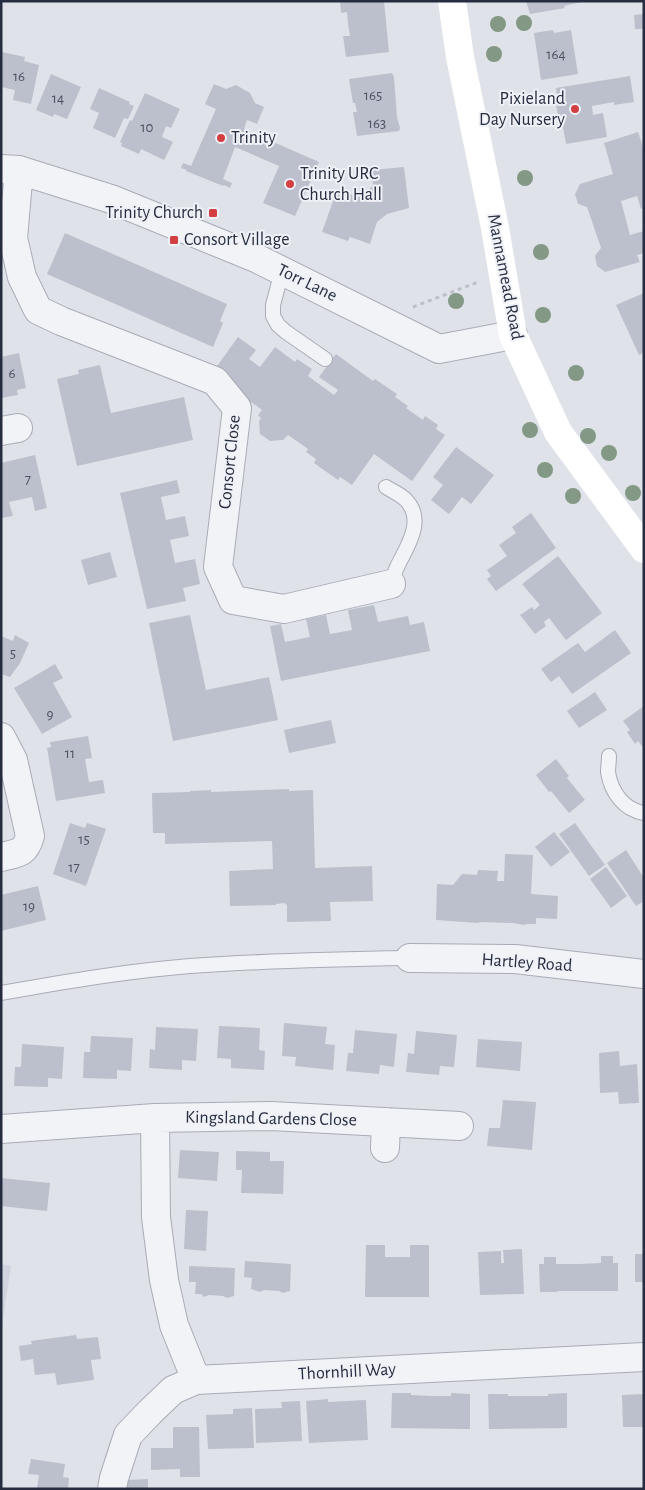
<svg xmlns="http://www.w3.org/2000/svg" width="645" height="1490" viewBox="0 0 645 1490" font-family="'Alegreya Sans',sans-serif">
  <rect width="100%" height="100%" fill="#dfe2e9"/>
  <path fill="#d1d4de" d="M1,1264L11,1266L1,1332Z"/>
  <path fill="#bcc0cc" d="M340,1H384L389,52L346,57L343,36H350L348,24L347,12L341,13Z
    M526,1H580L581,2L564,6L565,8L530,14Z
    M644,14V29H635L634,15Z
    M553,30L554,33L571,30L578,74L541,80L534,33Z
    M2,52L25,57L24,61L39,65L31,104L13,100L15,90L1,87Z
    M392,73L394,77L397,117L400,128L399,131L357,136L353,112H357L355,103H353L349,79Z
    M51,74L81,87L67,119L54,114L53,117L36,110Z
    M630,76L634,102L614,105V102L592,106L593,115L603,113L607,137L566,144L562,122H559L555,98L557,97L556,88Z
    M214,84L226,89L236,85L250,93L255,103L264,107L257,124L247,120L244,129L319,162L295,216L263,203L279,166L235,147L223,179L232,183L230,188L224,185L223,186L186,171L187,170L181,168L183,163L191,166L216,109L205,104Z
    M99,88L130,102L129,104L134,106L128,119L124,118L115,138L93,128L99,113L90,109Z
    M145,93L180,109L171,128L166,126L162,137L173,142L164,160L141,149L139,154L121,146L122,143L120,142L130,120L132,121Z
    M638,132L644,150V208L641,209L637,196L621,201L630,235L644,231V253L637,255L640,262L605,272L597,266L595,256L601,248L587,207L578,204L575,194L580,184L613,174L604,143Z
    M404,167L409,208L387,214L377,222L370,244L350,237L348,241L322,232L337,190L359,197L373,186L372,170Z
    M65,233L227,304L220,321L223,323L213,347L47,274Z
    M644,293V352L639,355L616,305Z
    M238,337L256,350L249,359L260,367L275,347L295,362L297,359L312,369L308,376L334,395L338,390L319,377L336,354L373,381L375,379L397,394L395,397L408,406L406,408L423,420L425,416L438,425L436,429L445,435L412,481L374,454L352,485L340,477L338,480L314,463L316,459L306,452L308,449L288,435L283,440L270,441L260,434L259,421L261,418L258,415L262,410L212,373Z
    M19,353L26,388L17,390L18,395L1,398V357Z
    M100,365L111,413L184,397L193,440L77,466L57,379L79,374L78,370Z
    M456,447L494,475L471,504L462,497L449,514L431,500L443,485L433,477Z
    M35,455L47,508L35,511L32,497L9,502L13,516L1,518V463Z
    M177,480L180,493L161,497L166,520L185,516L189,536L170,540L175,563L195,559L200,584L183,588L186,601L147,609L120,493Z
    M531,513L556,548L496,591L487,579L491,576L487,570L507,556L499,545L516,533L512,527Z
    M110,552L117,577L88,585L81,560Z
    M558,556L602,613L566,640L549,618L544,622L546,626L535,634L520,615L532,607L534,610L540,605L522,584Z
    M374,605L378,622L408,616L410,625L424,622L430,651L281,681L270,626L281,624L285,642L310,637L306,619L326,615L330,634L352,630L348,610Z
    M190,615L206,690L269,677L278,720L173,741L149,623Z
    M615,630L631,653L572,694L559,676L551,682L541,669L578,643L585,652Z
    M15,635L29,643L20,663L10,677L1,674V636L13,641Z
    M55,664L63,678L53,683L72,717L42,734L14,688Z
    M595,692L607,710L579,728L567,711Z
    M644,706V749L638,741L635,744L627,732L630,730L623,721Z
    M331,720L336,743L289,753L284,730Z
    M88,736L92,758L85,759L89,782L103,780L105,793L56,801L47,748L51,747L50,742Z
    M556,759L569,776L567,778L585,800L569,813L551,791L549,792L536,775Z
    M289,789V791L313,790L315,868L372,866L373,901L330,902L331,921L287,922V905L285,904V903L276,904V905L230,906L229,871L273,869L272,841L165,844V833H153L152,793L190,792V791L211,790V792Z
    M70,823L85,828L87,823L106,829L86,886L53,874Z
    M575,823L605,865L589,876L559,834Z
    M554,832L570,852L551,867L535,847Z
    M626,850L644,878V901L636,906L607,863Z
    M505,854L533,855L531,894L558,896L557,919L536,918V924H527L524,925L513,923L480,922L478,923L436,920L437,884L453,885L462,874L477,875L478,870L498,871L497,881H504Z
    M606,867L627,896L611,908L590,879Z
    M38,886L46,920L1,931V895Z
    M284,1023L327,1027L325,1044L335,1045L333,1070L295,1066L296,1057L282,1056Z
    M219,1026L260,1028L259,1050L265,1051L264,1070L231,1068V1059L217,1058Z
    M156,1027L198,1029L196,1061L182,1060V1070L149,1068L150,1049L155,1050Z
    M355,1030L397,1034L394,1067L380,1065L379,1074L346,1071L348,1053H353Z
    M416,1031L457,1035L454,1067L440,1066L439,1075L406,1072L408,1053L414,1054Z
    M91,1036L133,1038L131,1071L117,1070V1079L83,1078L84,1052H90Z
    M478,1039L522,1042L520,1071L476,1067Z
    M22,1044L64,1047L62,1079L48,1078V1087L14,1086L15,1067H21Z
    M619,1051L620,1066L637,1064L639,1103L619,1104L618,1092L600,1093L599,1053Z
    M503,1100L536,1102L532,1150L487,1146L489,1128H500Z
    M180,1150L219,1152L217,1181L178,1178Z
    M236,1151L270,1152V1161H284L283,1194L241,1193L242,1170H236Z
    M1,1178L50,1183L47,1211L1,1206Z
    M186,1210L208,1211L206,1251L184,1249Z
    M366,1245H385V1257H410V1245H429V1297H365Z
    M522,1249L524,1294L480,1295L478,1252L501,1251V1263H504L503,1250Z
    M635,1254H644V1282H635Z
    M601,1256H613V1263H618V1291H557L558,1292H540L539,1264H544V1257H556V1264H579L601,1263Z
    M245,1261L291,1264L290,1291L283,1293L279,1291L264,1290L260,1292L251,1289L252,1278L244,1277Z
    M189,1266L235,1268L234,1296L227,1298L223,1296L209,1295L204,1297L201,1294H195L196,1282H189Z
    M76,1335L77,1339L98,1337L101,1359L91,1360L94,1380L57,1385L55,1373L35,1375L33,1359L21,1361L19,1346L32,1344L31,1341Z
    M392,1393H411V1395L431,1396H451V1393L470,1394V1429L391,1428Z
    M567,1393V1428L489,1429L488,1394H508V1396H548V1394Z
    M644,1394V1427H623L622,1395Z
    M328,1399V1402L366,1400L368,1440L309,1443L306,1401Z
    M300,1401L302,1441L256,1443L255,1409L282,1408L281,1402Z
    M252,1408L254,1448L208,1449L206,1415L233,1414V1409Z
    M173,1427H199L200,1477H180V1469L151,1470V1448H173Z
    M31,1459L65,1464L63,1477L69,1478L68,1489H37L39,1475L28,1474Z
    M148,1479V1489H127V1480Z"/>
  <g fill="none" stroke-linecap="round" stroke-linejoin="round">
    <defs>
      <path id="lane" d="M282,271L273,305V316L278,325L286,332L325,359
        M386,487C392,491 400,494 406,500C425,520 408,545 398,565C395,571 393,578 391,584
        M609,756C609,761 608,767 608,772C611,792 624,810 644,813
        M1,993C64,982 126,971 190,966C263,961 337,959 410,958"/>
      <path id="street" d="M1,169L19,170L111,199L256,258L439,349L513,335
        M19,170L13,238L22,277L38,310L61,321L215,381L237,408L218,567L233,600L284,609L391,584
        M1,431L18,428
        M1,737L13,760L30,836C25,854 18,853 1,857
        M410,958L515,959L644,974
        M155,1118L156,1217L164,1280L174,1325L196,1380
        M1,1129L155,1118L271,1116L459,1126
        M385,1148L386,1122
        M112,1489L114,1478L128,1435L150,1412L173,1390L196,1380L644,1357"/>
    </defs>
    <use href="#lane" stroke="#a8acb6" stroke-width="16"/>
    <use href="#street" stroke="#a8acb6" stroke-width="30"/>
    <path stroke="#bdc0c7" stroke-width="3" stroke-dasharray="4 4" stroke-linecap="butt" d="M413,307L478,282"/>
    <use href="#lane" stroke="#f2f3f7" stroke-width="14"/>
    <use href="#street" stroke="#f2f3f7" stroke-width="28"/>
    <path stroke="#fff" stroke-width="28" d="M452,1L460,57L495,228L513,335L558,432L644,549"/>
  </g>
  <g fill="#839885">
    <circle cx="524" cy="23" r="8"/>
    <circle cx="498" cy="24" r="8"/>
    <circle cx="494" cy="54" r="8"/>
    <circle cx="525" cy="178" r="8"/>
    <circle cx="541" cy="252" r="8"/>
    <circle cx="456" cy="301" r="8"/>
    <circle cx="543" cy="315" r="8"/>
    <circle cx="576" cy="373" r="8"/>
    <circle cx="530" cy="430" r="8"/>
    <circle cx="588" cy="436" r="8"/>
    <circle cx="609" cy="453" r="8"/>
    <circle cx="545" cy="470" r="8"/>
    <circle cx="633" cy="493" r="8"/>
    <circle cx="573" cy="496" r="8"/>
  </g>
  <g fill="#d24043" stroke="#eff1f6" stroke-width="2">
    <circle cx="575" cy="109" r="5"/>
    <circle cx="221" cy="138" r="5"/>
    <circle cx="290" cy="184" r="5"/>
    <rect x="208" y="208" width="10" height="10" rx="2.5"/>
    <rect x="169" y="235" width="10" height="10" rx="2.5"/>
  </g>
  <g text-anchor="middle" dominant-baseline="central" stroke-width="4" stroke-linejoin="round" paint-order="stroke">
    <g font-size="15" fill="#4c5263">
      <text x="556" y="54">164</text>
      <text x="19" y="76">16</text>
      <text x="373" y="95">165</text>
      <text x="58" y="98">14</text>
      <text x="377" y="123">163</text>
      <text x="147" y="127">10</text>
      <text x="12" y="373">6</text>
      <text x="28" y="479">7</text>
      <text x="13" y="653">5</text>
      <text x="50" y="714">9</text>
      <text x="70" y="753">11</text>
      <text x="84" y="839">15</text>
      <text x="74" y="867">17</text>
      <text x="29" y="906">19</text>
    </g>
    <g font-size="18" fill="#272d40" stroke="#eff1f6" text-anchor="start">
      <text x="565" y="99" text-anchor="end">Pixieland<tspan x="565" dy="21">Day Nursery</tspan></text>
      <text x="231" y="138">Trinity</text>
      <text x="300" y="174">Trinity URC<tspan x="300" dy="21">Church Hall</tspan></text>
      <text x="203" y="213" text-anchor="end">Trinity Church</text>
      <text x="184" y="240">Consort Village</text>
    </g>
    <g font-size="18" fill="#272d40" stroke="#eff1f6">
      <text transform="translate(505 277) rotate(79)">Mannamead Road</text>
      <text transform="translate(307 283) rotate(26)">Torr Lane</text>
      <text transform="translate(230 462) rotate(-84)">Consort Close</text>
      <text transform="translate(527 963) rotate(4)">Hartley Road</text>
      <text transform="translate(271 1119) rotate(1)">Kingsland Gardens Close</text>
      <text transform="translate(347 1372) rotate(-3)">Thornhill Way</text>
    </g>
  </g>
  <rect width="645" height="1490" fill="none" stroke="#272d40" stroke-width="5"/>
</svg>
